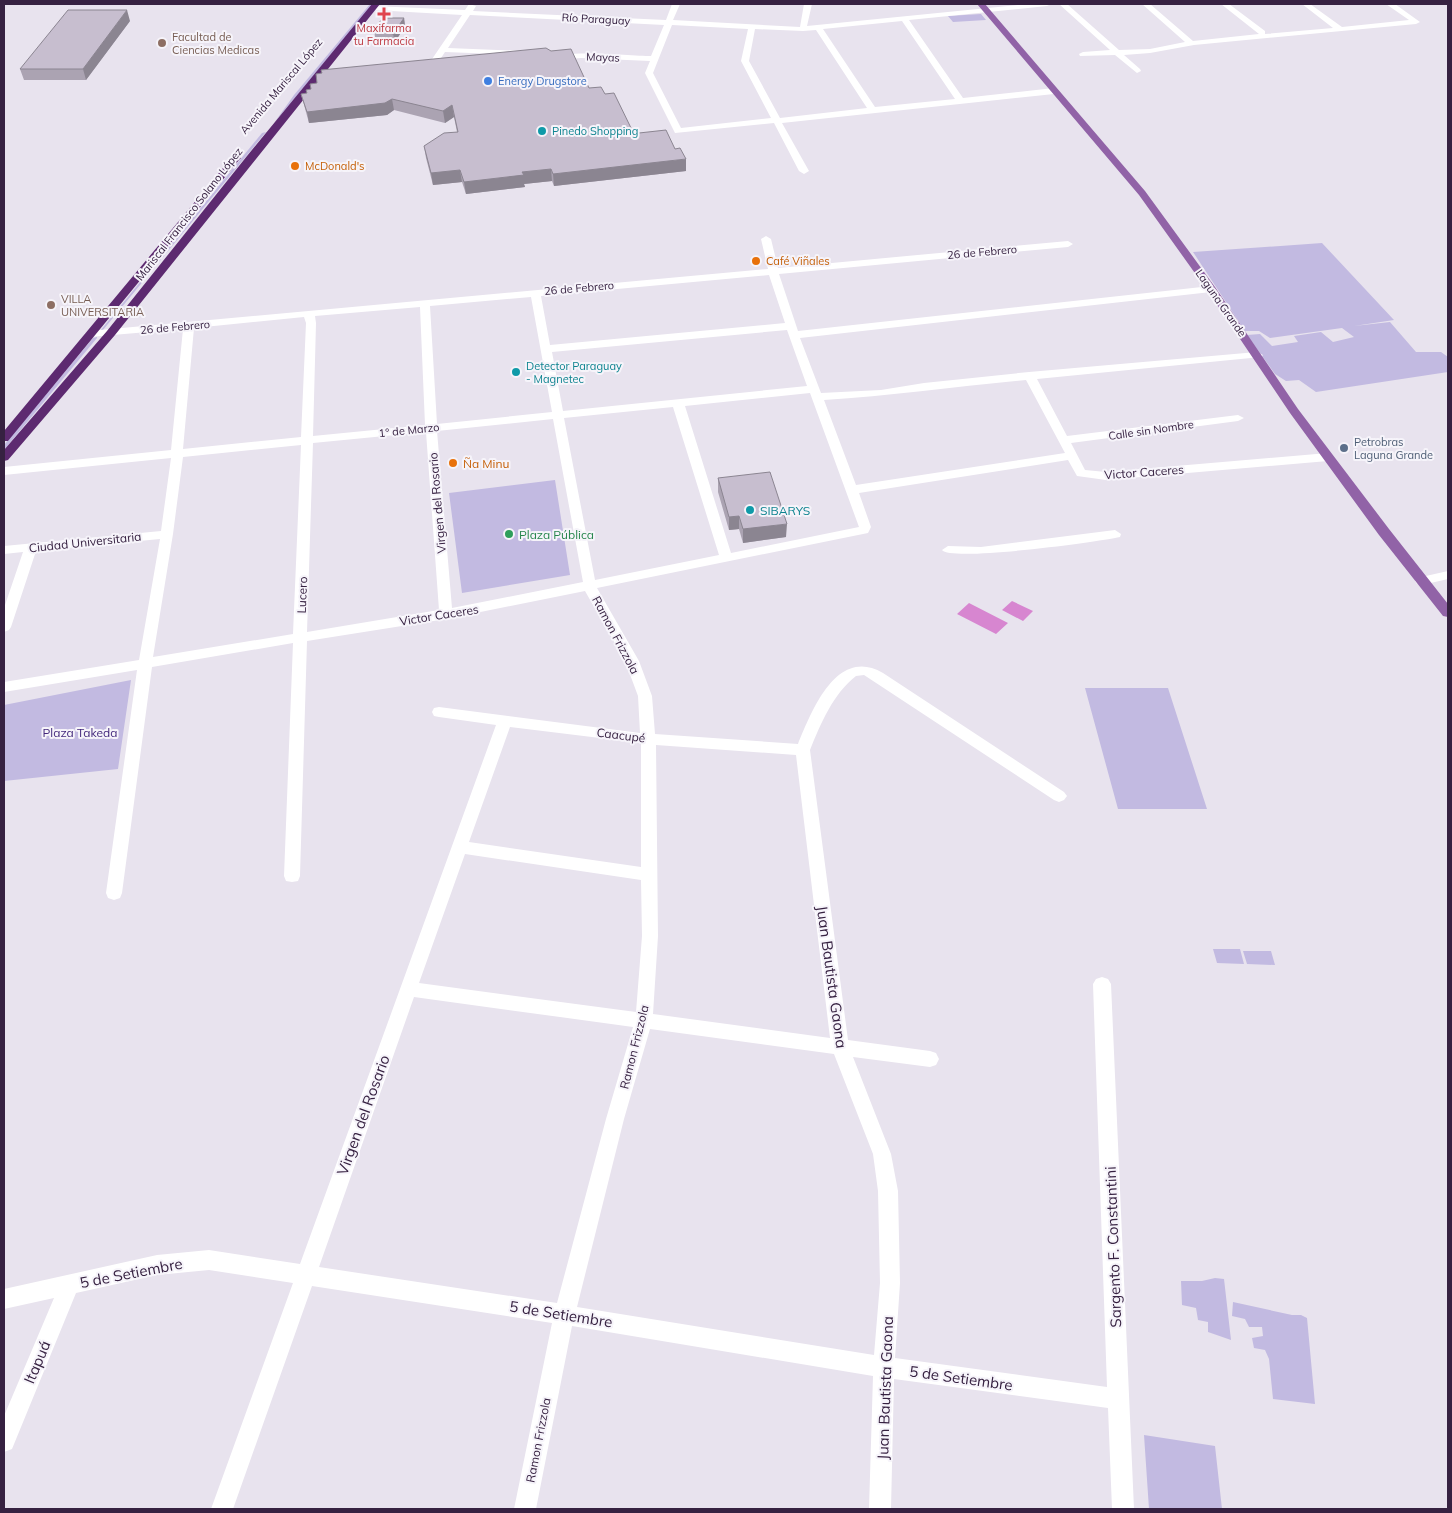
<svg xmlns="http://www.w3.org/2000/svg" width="1452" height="1513" viewBox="0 0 1452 1513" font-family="Mulish,sans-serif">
  <rect width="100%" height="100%" fill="#e8e3ee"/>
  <path fill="#c2bae1" d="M370,4H373L274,123L294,95Z
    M981,14L986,20L953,22L948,16Z
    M266,132L103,330L100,331L262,133Z
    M1322,243L1394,320L1354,326L1390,322L1416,352H1441L1448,357V372L1316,392L1299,380L1286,381L1275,374L1247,335L1260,334L1272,346L1298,342L1294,336L1321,332L1333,342L1354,337L1342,328L1270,338L1259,331H1245L1193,252Z
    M97,337V338L4,450V445L93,338Z
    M555,480L570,575L462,593L449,493Z
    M131,680L118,769L4,781V705Z
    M1085,688H1168L1207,809H1118Z
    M1213,949H1240L1244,964L1217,963Z
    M1243,951H1271L1275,965L1247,964Z
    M1215,1278L1224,1279L1231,1340L1208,1332V1322L1198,1320L1196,1308L1182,1305L1181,1281H1202Z
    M1233,1302L1292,1315H1301L1307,1318L1315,1404L1273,1399L1269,1359L1265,1350L1254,1348L1252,1338L1263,1336L1262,1327H1249L1245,1319L1232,1316Z
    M1144,1435L1215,1446L1222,1509H1149Z"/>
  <path fill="#d786d0" d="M1012,601L1033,611L1023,621L1002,610Z
    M969,603L1008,623L996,634L957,614Z"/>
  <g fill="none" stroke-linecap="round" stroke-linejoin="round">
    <path fill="#fff" fill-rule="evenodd" d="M469,4L476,6L473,11L666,20L672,4H680L673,20L800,27L804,4H812L807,26L1027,4H1051L1047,6L909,20L963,98L1054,88L1058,91L1054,94L782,123L809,171L804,174L799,171L774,123L675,133L645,73L650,61L581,58L556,60L552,58C565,49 632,56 651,56L664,25L470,15L448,48L526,51L530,53L526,55L445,52L435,67H432L428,65L462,15L373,10L369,8L373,6L465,10ZM902,21L955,99L875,107L823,29ZM672,25L748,29L741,61L771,118L681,128L653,73ZM755,29L803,31L816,30L867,108L780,118L749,61Z
      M1059,4H1067L1119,50L1150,49L1185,42L1142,4H1150L1193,41L1259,34L1221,4H1229L1265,31V34L1333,28L1302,4H1310L1342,27L1409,20L1386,4H1395L1420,22L1416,24L1194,45L1150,53L1124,55L1140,69L1141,71L1137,73L1115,55L1080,56L1079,54L1083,52L1110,50Z
      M766,236L771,239L778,268L1068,241L1073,244L1068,247L779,274L798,331L1211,286L1216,289L1211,292L800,338L821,393L881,390L924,383L1029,372L1257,352L1263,355L1261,357L1037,379L1067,436L1238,415L1244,418L1238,421L1071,443L1085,470L1106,472L1328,453L1334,457L1328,461L1106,480L1077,476L1068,460L859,493L871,527L868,533L597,588L639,661L652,696L655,734L798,744C812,710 837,646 883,673L1064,792L1067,796L1064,800L1059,802L1054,800L864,675L856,676C833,694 821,723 810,750L848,1040L930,1051L936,1053L939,1059L936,1065L930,1067L853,1057L891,1154L898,1191L900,1283L895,1358L1107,1387L1093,984L1096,979L1102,977L1108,979L1111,984L1134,1509H1112L1108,1408L894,1379L891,1509H869L873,1376L572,1326L536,1509H514L552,1323L312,1286L233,1509H211L293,1283L209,1270L157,1275L76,1293L12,1449L4,1452V1416L54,1298L4,1309V1289L157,1255L209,1250L300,1264L496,725L439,717L434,716L432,712L434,708L439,707L640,733L638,696L625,661L585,591L446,619L307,641L300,876L298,881L292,882L286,881L284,876L293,643L152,667L122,893L120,898L114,900L108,898L106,893L137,670L4,692V682L139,660L160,539L36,551L11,627L9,630L4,632V608L23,552L4,554V546L161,531L171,458L4,475V467L171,450L183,329L89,337L84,334L89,331L768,269L761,239ZM769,275L785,323L550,345L541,296ZM531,297L552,412L437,424L430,306ZM420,307L425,425L313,436L316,323L315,316ZM304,317L306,323L301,437L183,449L194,328ZM787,330L807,386L563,411L552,352ZM1026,380L1065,453L856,485L824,400C891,396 958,386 1026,380ZM810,393L859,527L731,553L685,406ZM673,407L719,555L595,580L564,418ZM553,419L583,582L452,608L437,431ZM426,432L439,610L307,632L313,443ZM301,445L293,634L153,657L173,534L183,457ZM510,727L641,743V867L469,842ZM656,745L796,755L830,1038L653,1014L658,936ZM465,854L641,880L642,936L636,1012L419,983ZM414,997L633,1027L606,1119L557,1303L319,1267ZM650,1029L834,1054L873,1154L878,1191L880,1283L874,1355L577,1307L624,1119Z
      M1115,530L1121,534L1120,537C1098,542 951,562 942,550L948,546L981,547Z
      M1448,571V579L1422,585L1417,584L1415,581L1417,578Z"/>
    <path fill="#9163a7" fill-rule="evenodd" d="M977,4H985L1145,191L1215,287L1298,409L1389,529L1448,604V617L1443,616L1379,535L1290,413L1207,290L1139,195Z"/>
    <path fill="#5d2a70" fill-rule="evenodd" d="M372,4H380L115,335L8,460L4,461V450L107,331L247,156Z
      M236,155L241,158L239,160L8,441H4V431L233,156Z"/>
  </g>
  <path fill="#aba3b2" d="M404,18L405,26L395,42L375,37L374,29Z
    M130,21L86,80H24L20,69Z
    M589,88L605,94L632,130L639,133L686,171L554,186L552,181L524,184L525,187L466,194L462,182L433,185L426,158L424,146L457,132L454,117L445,123L394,110L387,115L309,123L301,94Z
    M718,478L786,537L743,543L739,529L729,530L718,492Z"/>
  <path fill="#8b8591" d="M127,10L130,21L86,80L83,69Z
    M404,18L405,26L395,42L393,34Z
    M392,99L394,110L387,115L309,123L307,112Z
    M452,105L454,117L445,123L443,111Z
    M686,159V171L554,186L553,174Z
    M551,169L552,181L524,184L525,187L466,194L464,182L522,172Z
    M460,170L462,182L433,185L431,173Z
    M739,516V529L729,530V517Z
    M787,524L786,537L743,543V529Z"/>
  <path fill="#c7becf" stroke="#8b8591" d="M68,10H127L83,69H20Z
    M383,18H404L393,34L374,29Z
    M546,48L551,51L571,49L589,88L601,87L605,94L614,93L632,130L637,129L639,133L666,130L675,149L680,148L686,159L553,174L551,169L522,172L524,175L464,182L460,170L431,173L424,146L444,133L458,132L452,105L443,111L392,99L385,103L307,112L301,94L307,93L306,90L311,89L310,84L317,83L316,74L322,73L321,70Z
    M770,472L787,524L743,529L739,516L729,517L718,478Z"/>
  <path fill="#e0444e" stroke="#f6f4fa" stroke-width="2" d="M381.5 6.5h5v5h5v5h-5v5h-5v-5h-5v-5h5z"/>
  <g fill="#8d6e63" stroke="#f6f4fa" stroke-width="2">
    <circle cx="162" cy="43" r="5"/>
    <circle cx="51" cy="305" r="5"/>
  </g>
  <circle fill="#3f7fe0" stroke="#f6f4fa" stroke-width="2" cx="488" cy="81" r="5"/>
  <g fill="#0f9aa8" stroke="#f6f4fa" stroke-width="2">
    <circle cx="542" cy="131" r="5"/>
    <circle cx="516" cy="372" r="5"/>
    <circle cx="750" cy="510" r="5"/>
  </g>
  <g fill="#e8710a" stroke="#f6f4fa" stroke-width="2">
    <circle cx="295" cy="166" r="5"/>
    <circle cx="756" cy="261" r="5"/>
    <circle cx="453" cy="463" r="5"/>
  </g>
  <circle fill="#5c6f8a" stroke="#f6f4fa" stroke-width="2" cx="1344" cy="448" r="5"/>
  <circle fill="#2e9e5b" stroke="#f6f4fa" stroke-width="2" cx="509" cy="534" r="5"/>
  <g text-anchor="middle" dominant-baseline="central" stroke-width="4" stroke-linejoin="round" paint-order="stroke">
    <g font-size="11" fill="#362141" stroke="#f6f4fa">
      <text transform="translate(596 19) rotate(3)">Río Paraguay</text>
      <text transform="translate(603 57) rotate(2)">Mayas</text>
      <text transform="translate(281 86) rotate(-50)">Avenida Mariscal López</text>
      <text transform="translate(189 214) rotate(-52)">Mariscal Francisco Solano López</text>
      <text transform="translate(982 252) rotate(-5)">26 de Febrero</text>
      <text transform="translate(579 288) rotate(-5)">26 de Febrero</text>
      <text transform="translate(1221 303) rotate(55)">Laguna Grande</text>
      <text transform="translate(175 327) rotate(-5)">26 de Febrero</text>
      <text transform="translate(409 430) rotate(-6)">1° de Marzo</text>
      <text transform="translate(1151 430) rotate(-8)">Calle sin Nombre</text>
    </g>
    <g font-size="11" fill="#be3a42" stroke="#f6f4fa">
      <text x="384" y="28">Maxifarma<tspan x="384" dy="13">tu Farmacia</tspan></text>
    </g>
    <g font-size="11" fill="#785e54" stroke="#f6f4fa" text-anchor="start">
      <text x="172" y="37">Facultad de<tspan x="172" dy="13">Ciencias Medicas</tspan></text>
      <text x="61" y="299">VILLA<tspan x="61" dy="13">UNIVERSITARIA</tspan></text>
    </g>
    <g font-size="11" fill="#366cbe" stroke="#f6f4fa" text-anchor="start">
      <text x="498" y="81">Energy Drugstore</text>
    </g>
    <g font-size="11" fill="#0d838f" stroke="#f6f4fa" text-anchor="start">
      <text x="552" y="131">Pinedo Shopping</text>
      <text x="526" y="366">Detector Paraguay<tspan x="526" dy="13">- Magnetec</tspan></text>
    </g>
    <g font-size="11" fill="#c56008" stroke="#f6f4fa" text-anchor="start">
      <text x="305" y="166">McDonald's</text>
      <text x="766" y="261">Café Viñales</text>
    </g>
    <g font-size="11" fill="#4e5e75" stroke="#f6f4fa" text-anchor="start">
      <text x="1354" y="442">Petrobras<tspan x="1354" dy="13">Laguna Grande</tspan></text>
    </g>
    <g font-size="12" fill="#c56008" stroke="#f6f4fa" text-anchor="start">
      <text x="463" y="463">Ña Minu</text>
    </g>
    <g font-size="12" fill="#362141" stroke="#f6f4fa">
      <text transform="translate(1144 472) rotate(-4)">Victor Caceres</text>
      <text transform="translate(437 503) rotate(-95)">Virgen del Rosario</text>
      <text transform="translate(85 542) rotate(-6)">Ciudad Universitaria</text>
      <text transform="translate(302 595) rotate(-88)">Lucero</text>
      <text transform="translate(439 615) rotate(-9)">Victor Caceres</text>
      <text transform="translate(616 635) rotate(62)">Ramon Frizzola</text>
      <text transform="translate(621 735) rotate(7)">Caacupé</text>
      <text transform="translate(634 1047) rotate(-76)">Ramon Frizzola</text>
      <text transform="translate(538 1440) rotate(-79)">Ramon Frizzola</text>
    </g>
    <g font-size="12" fill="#0d838f" stroke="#f6f4fa" text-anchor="start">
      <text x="760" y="510">SIBARYS</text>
    </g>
    <g font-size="12" fill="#27864d" stroke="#f6f4fa" text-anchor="start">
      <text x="519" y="534">Plaza Pública</text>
    </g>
    <g font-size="12" fill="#42277b" stroke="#f6f4fa">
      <text x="80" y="732">Plaza Takeda</text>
    </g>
    <g font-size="15" fill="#362141" stroke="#f6f4fa">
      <text transform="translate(832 977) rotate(82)">Juan Bautista Gaona</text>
      <text transform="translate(363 1115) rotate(-70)">Virgen del Rosario</text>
      <text transform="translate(1113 1247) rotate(-92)">Sargento F. Constantini</text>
      <text transform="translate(131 1273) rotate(-11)">5 de Setiembre</text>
      <text transform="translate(561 1314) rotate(9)">5 de Setiembre</text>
      <text transform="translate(37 1362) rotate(-67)">Itapuá</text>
      <text transform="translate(961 1378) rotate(8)">5 de Setiembre</text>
      <text transform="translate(885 1388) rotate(-88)">Juan Bautista Gaona</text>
    </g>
  </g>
  <rect width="1452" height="1513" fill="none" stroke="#362141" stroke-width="10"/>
</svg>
